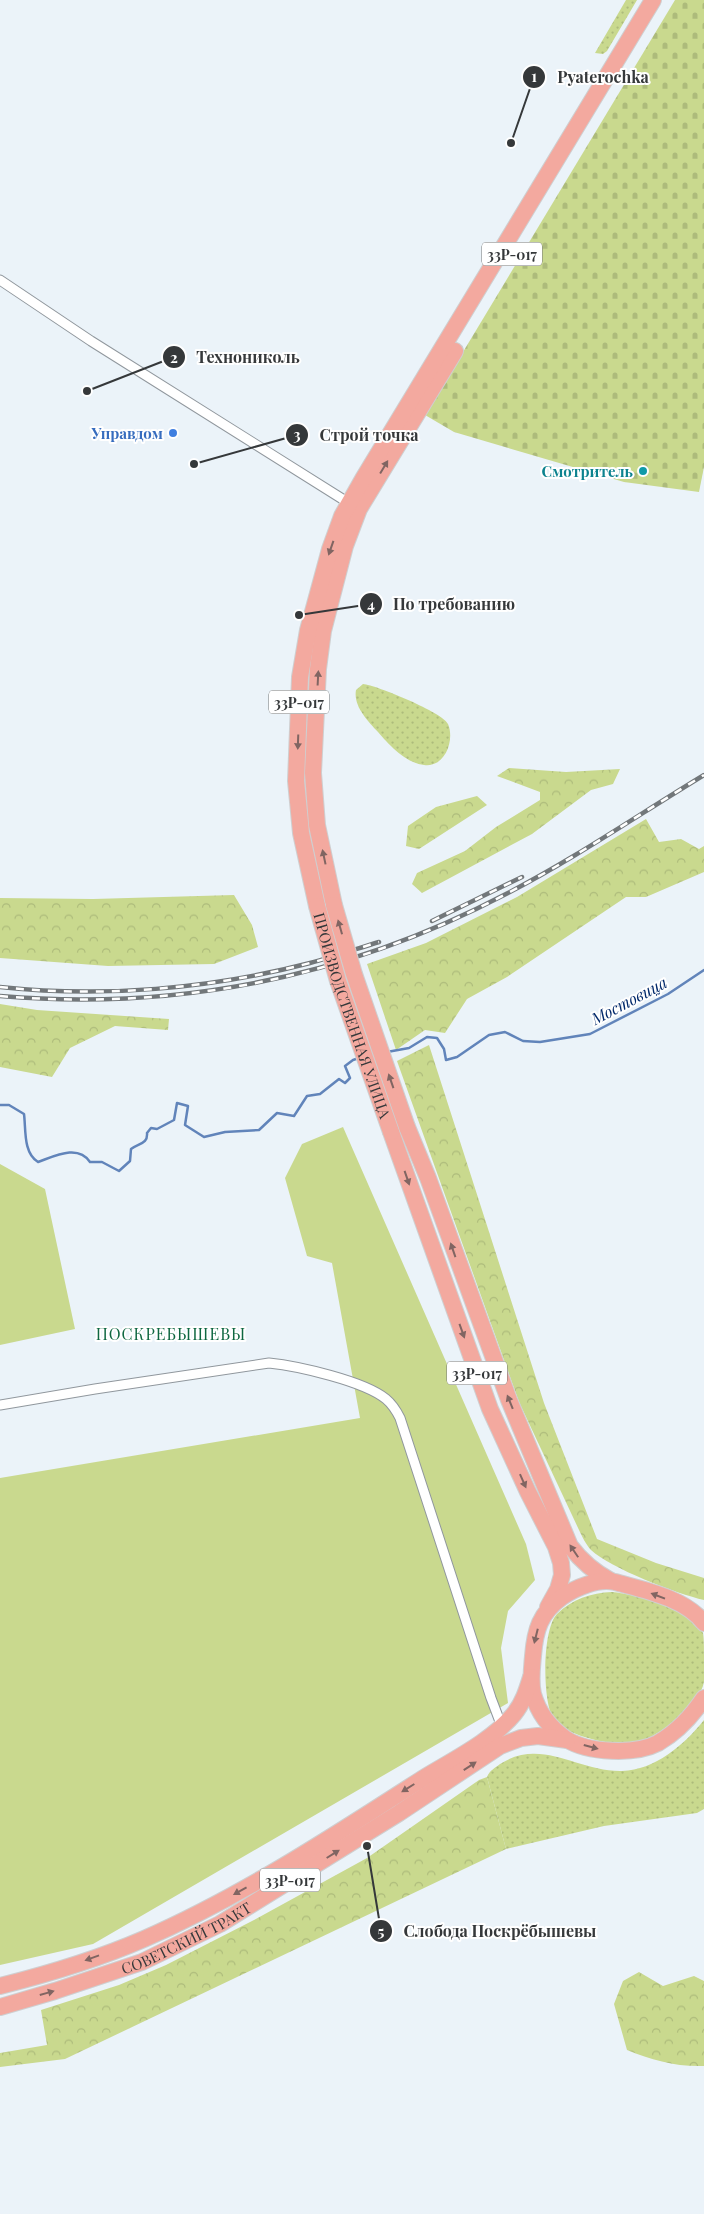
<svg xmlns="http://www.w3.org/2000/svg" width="704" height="2214" viewBox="0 0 704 2214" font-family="'Playfair Display',serif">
  <defs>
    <pattern id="grass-dots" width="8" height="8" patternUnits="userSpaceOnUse" patternTransform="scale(1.25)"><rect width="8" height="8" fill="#c9d98e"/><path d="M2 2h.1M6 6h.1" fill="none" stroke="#adbb7b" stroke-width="1.8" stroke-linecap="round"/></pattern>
    <pattern id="forest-crowns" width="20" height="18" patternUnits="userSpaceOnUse" patternTransform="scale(1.25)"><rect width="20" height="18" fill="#c9d98e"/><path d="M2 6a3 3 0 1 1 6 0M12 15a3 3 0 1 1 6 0" fill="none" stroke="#adbb7b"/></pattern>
    <pattern id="cemetery-stones" width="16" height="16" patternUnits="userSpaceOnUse" patternTransform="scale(1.25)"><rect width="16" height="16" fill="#c9d98e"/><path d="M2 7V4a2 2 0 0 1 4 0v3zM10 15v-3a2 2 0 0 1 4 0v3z" fill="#adbb7b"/></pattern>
  </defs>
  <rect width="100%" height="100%" fill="#ebf3f9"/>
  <path fill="url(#grass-dots)" d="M626,0H637L607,51L603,54L595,53Z
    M363,684C376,685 444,713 448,724C455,740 445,768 424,765C406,763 389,745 378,732C368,721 353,706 356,690Z
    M612,1592C636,1594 691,1610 703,1633C704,1639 704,1648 704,1655C704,1664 704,1673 704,1682C700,1706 655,1740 632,1744C613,1746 566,1736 554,1720C542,1703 542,1629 557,1614C572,1599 591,1593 612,1592Z
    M704,1720V1809L697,1813L604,1826L506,1849L487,1777C490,1770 495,1768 500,1764C542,1737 578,1772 622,1771C655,1770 684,1745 704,1720Z"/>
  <path fill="url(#forest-crowns)" d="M509,768L566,772L620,769L613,784L591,790L532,834L422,893L412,884L417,873L465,851L496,827L540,800V792L497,776Z
    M477,796L487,805L419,849L406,846L408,826L436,807Z
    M646,819L659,842L681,839L699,849L704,846V872L646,897H626L507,977L467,999L445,1033L425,1030L396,1050L367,964L426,943L517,897Z
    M234,895L252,925L258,947L214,964L108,966L0,958V898L93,899Z
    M0,1004L37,1010L169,1019L168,1030L115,1026L70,1048L52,1077L0,1067Z
    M429,1045L544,1403L597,1539L656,1563L704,1578V1600C677,1594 610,1568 591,1550C586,1545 582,1536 579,1530L519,1402L397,1061Z
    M487,1777L506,1849L65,2059L0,2067V2053L47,2045L41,2010L119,1985L166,1965L254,1920L367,1858L479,1780Z
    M639,1972L663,1986L694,1976L704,1981V2066C676,2067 652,2060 627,2050L614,2004L623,1981Z"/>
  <path fill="url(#cemetery-stones)" d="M675,0H704V467L699,492L624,482L454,432L425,415Z"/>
  <path fill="#c9d98e" d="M343,1127L526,1544L535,1580L508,1611L501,1648L508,1703L93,1944L0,1965V1478L360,1418L332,1263L307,1256L285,1178L302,1144Z
    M0,1164L45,1189L75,1329L0,1345Z"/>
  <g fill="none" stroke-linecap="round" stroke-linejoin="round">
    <path stroke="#6184ba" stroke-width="2.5" d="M387,1052L409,1048L427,1037L437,1038L444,1049L446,1060L457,1057L489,1035L505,1032L523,1041L540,1042L590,1034L668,994L704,970
      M0,1105H9L24,1114C26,1129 23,1153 38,1162C55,1156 78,1144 90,1162H102L119,1171L130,1161L131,1149C139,1143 148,1144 147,1133L151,1128L157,1129L174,1120L177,1103L188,1106L185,1125L204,1137L225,1132L259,1130L277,1113L294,1116L307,1096L320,1094L339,1079L345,1083L350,1078L345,1066L353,1060L359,1058"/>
    <defs>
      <path id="street" d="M0,280L91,341L352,505
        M0,1405L95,1389L269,1363C298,1366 364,1381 386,1399C392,1404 396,1410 400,1418L491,1698L502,1727"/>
      <g id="highway">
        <path d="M334,905L317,825L313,773L318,669L323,631L345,546L359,509L455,351"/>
        <path d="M317,906L301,833L296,781L300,677L308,630L330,549L342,516L363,479L653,0"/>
        <path d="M407,1127L428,1178L509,1400L570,1546C582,1562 594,1572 611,1581"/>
        <path d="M391,1132L490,1409L528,1492L556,1547L561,1563L562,1575L558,1589L548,1607"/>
        <path d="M704,1623C685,1598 644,1590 615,1582C598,1578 575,1588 562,1597C540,1613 535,1630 533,1656C532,1668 530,1681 533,1694C538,1712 550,1728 566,1739C588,1753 635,1755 658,1743C677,1732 692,1716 704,1698"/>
        <path d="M0,1986C48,1974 98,1959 144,1939C242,1896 332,1837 422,1779C451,1761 492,1741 514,1714C523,1703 527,1690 531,1677"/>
        <path id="s1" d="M0,2007L55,1991L142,1962L220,1924L399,1813L500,1746L521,1738L538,1736L567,1740"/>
      </g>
    </defs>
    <use href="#street" stroke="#90979d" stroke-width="11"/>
    <use href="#highway" stroke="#cfcfd0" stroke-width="18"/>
    <use href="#street" stroke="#fff" stroke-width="9"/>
    <use href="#highway" stroke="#f3a99f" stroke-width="16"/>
    <defs>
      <path id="rail" d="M432,921L522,877
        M0,987C102,998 210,989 310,963C333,957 356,949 379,942
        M0,996C179,1011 346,978 506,894C574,859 638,815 704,775"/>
    </defs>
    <use href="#rail" stroke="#72777a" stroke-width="4.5"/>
    <use href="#rail" stroke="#fff" stroke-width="2.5" stroke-dasharray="8" stroke-linecap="butt"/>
    <defs>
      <g id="highway-bridge">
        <path d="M334,905L354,974L407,1127"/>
        <path id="s2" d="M317,906L338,981L391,1132"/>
      </g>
    </defs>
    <use href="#highway-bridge" stroke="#cfcfd0" stroke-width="18" stroke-linecap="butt"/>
    <use href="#highway-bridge" stroke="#f3a99f" stroke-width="16"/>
  </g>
  <defs><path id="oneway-solid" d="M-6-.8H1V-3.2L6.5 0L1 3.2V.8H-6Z" transform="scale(1.25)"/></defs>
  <g fill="#816562">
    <use href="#oneway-solid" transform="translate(384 467) rotate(-59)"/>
    <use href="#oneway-solid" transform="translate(331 548) rotate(109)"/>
    <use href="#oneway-solid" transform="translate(318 678) rotate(-87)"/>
    <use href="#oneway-solid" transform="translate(298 742) rotate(92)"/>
    <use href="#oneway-solid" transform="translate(324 857) rotate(-102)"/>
    <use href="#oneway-solid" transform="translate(340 927) rotate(-106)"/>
    <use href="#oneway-solid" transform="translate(391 1081) rotate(-109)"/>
    <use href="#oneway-solid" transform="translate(407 1178) rotate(71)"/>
    <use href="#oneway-solid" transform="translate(453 1250) rotate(-109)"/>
    <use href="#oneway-solid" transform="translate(462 1331) rotate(70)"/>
    <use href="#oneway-solid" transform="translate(510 1402) rotate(-112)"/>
    <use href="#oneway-solid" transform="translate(523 1481) rotate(66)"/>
    <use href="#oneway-solid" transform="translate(574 1551) rotate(-124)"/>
    <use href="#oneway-solid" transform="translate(658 1596) rotate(-159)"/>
    <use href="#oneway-solid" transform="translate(536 1636) rotate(104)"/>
    <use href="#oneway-solid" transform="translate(591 1747) rotate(15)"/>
    <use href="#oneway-solid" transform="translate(470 1766) rotate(-33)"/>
    <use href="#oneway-solid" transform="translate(408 1788) rotate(148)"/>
    <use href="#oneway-solid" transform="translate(333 1854) rotate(-32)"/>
    <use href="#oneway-solid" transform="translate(240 1891) rotate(151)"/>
    <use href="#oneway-solid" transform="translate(92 1958) rotate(160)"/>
    <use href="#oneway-solid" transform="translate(47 1993) rotate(-16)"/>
  </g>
  <circle fill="#3f7fe0" stroke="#fff" stroke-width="2" cx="173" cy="433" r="5"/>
  <circle fill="#0f9aa8" stroke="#fff" stroke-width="2" cx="643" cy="471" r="5"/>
  <g text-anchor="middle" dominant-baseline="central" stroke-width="4" stroke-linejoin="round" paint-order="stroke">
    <g fill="#fff" stroke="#727475" stroke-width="1">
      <rect x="482" y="242.5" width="60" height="23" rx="4"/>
      <rect x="269" y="690.5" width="60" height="23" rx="4"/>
      <rect x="447" y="1361.5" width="60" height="23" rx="4"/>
      <rect x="260" y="1868.5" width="60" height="23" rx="4"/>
    </g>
    <g font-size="14" font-weight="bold" fill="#35383a">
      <text x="512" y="254">33Р-017</text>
      <text x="299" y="702">33Р-017</text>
      <text x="477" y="1373">33Р-017</text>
      <text x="290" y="1880">33Р-017</text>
    </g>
    <g font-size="15" font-weight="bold" fill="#366cbe" stroke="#fff" text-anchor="end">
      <text x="163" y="433">Управдом</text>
    </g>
    <g font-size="15" font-weight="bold" fill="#0d838f" stroke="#fff" text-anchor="end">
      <text x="633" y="471">Смотритель</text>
    </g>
    <g font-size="15" fill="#35383a" stroke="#fff">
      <text stroke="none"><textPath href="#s2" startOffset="115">ПРОИЗВОДСТВЕННАЯ УЛИЦА</textPath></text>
      <text stroke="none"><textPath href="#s1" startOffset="199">СОВЕТСКИЙ ТРАКТ</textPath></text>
    </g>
    <g font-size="16" font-style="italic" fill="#00286a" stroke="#fff">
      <text transform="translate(629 1000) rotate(-28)">Мостовица</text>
    </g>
    <g font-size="16" letter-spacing="1" fill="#0e6741" stroke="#fff">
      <text x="171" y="1333">ПОСКРЕБЫШЕВЫ</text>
    </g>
  </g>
  <path fill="none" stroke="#35383a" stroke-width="2" d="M511 143L534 77M87 391L174 357M194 464L297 435M299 615L371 604M367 1846L381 1931"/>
  <g fill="#35383a" stroke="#fff" stroke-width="2">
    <circle cx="511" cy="143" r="5"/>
    <circle cx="87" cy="391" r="5"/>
    <circle cx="194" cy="464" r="5"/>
    <circle cx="299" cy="615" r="5"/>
    <circle cx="367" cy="1846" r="5"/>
    <circle cx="534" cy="77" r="12"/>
    <circle cx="174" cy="357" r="12"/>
    <circle cx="297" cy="435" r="12"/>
    <circle cx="371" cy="604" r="12"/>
    <circle cx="381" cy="1931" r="12"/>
  </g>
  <g font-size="15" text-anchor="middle" font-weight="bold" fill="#fff">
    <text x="534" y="82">1</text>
    <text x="174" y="363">2</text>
    <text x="297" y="440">3</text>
    <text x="371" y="610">4</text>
    <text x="381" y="1937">5</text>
  </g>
  <g font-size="16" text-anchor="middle" font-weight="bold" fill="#35383a" stroke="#fff" stroke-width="4" stroke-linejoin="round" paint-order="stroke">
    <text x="603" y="83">Pyaterochka</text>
    <text x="248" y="363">Технониколь</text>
    <text x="369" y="441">Строй точка</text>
    <text x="454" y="610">По требованию</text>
    <text x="500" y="1937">Слобода Поскрёбышевы</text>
  </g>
</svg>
